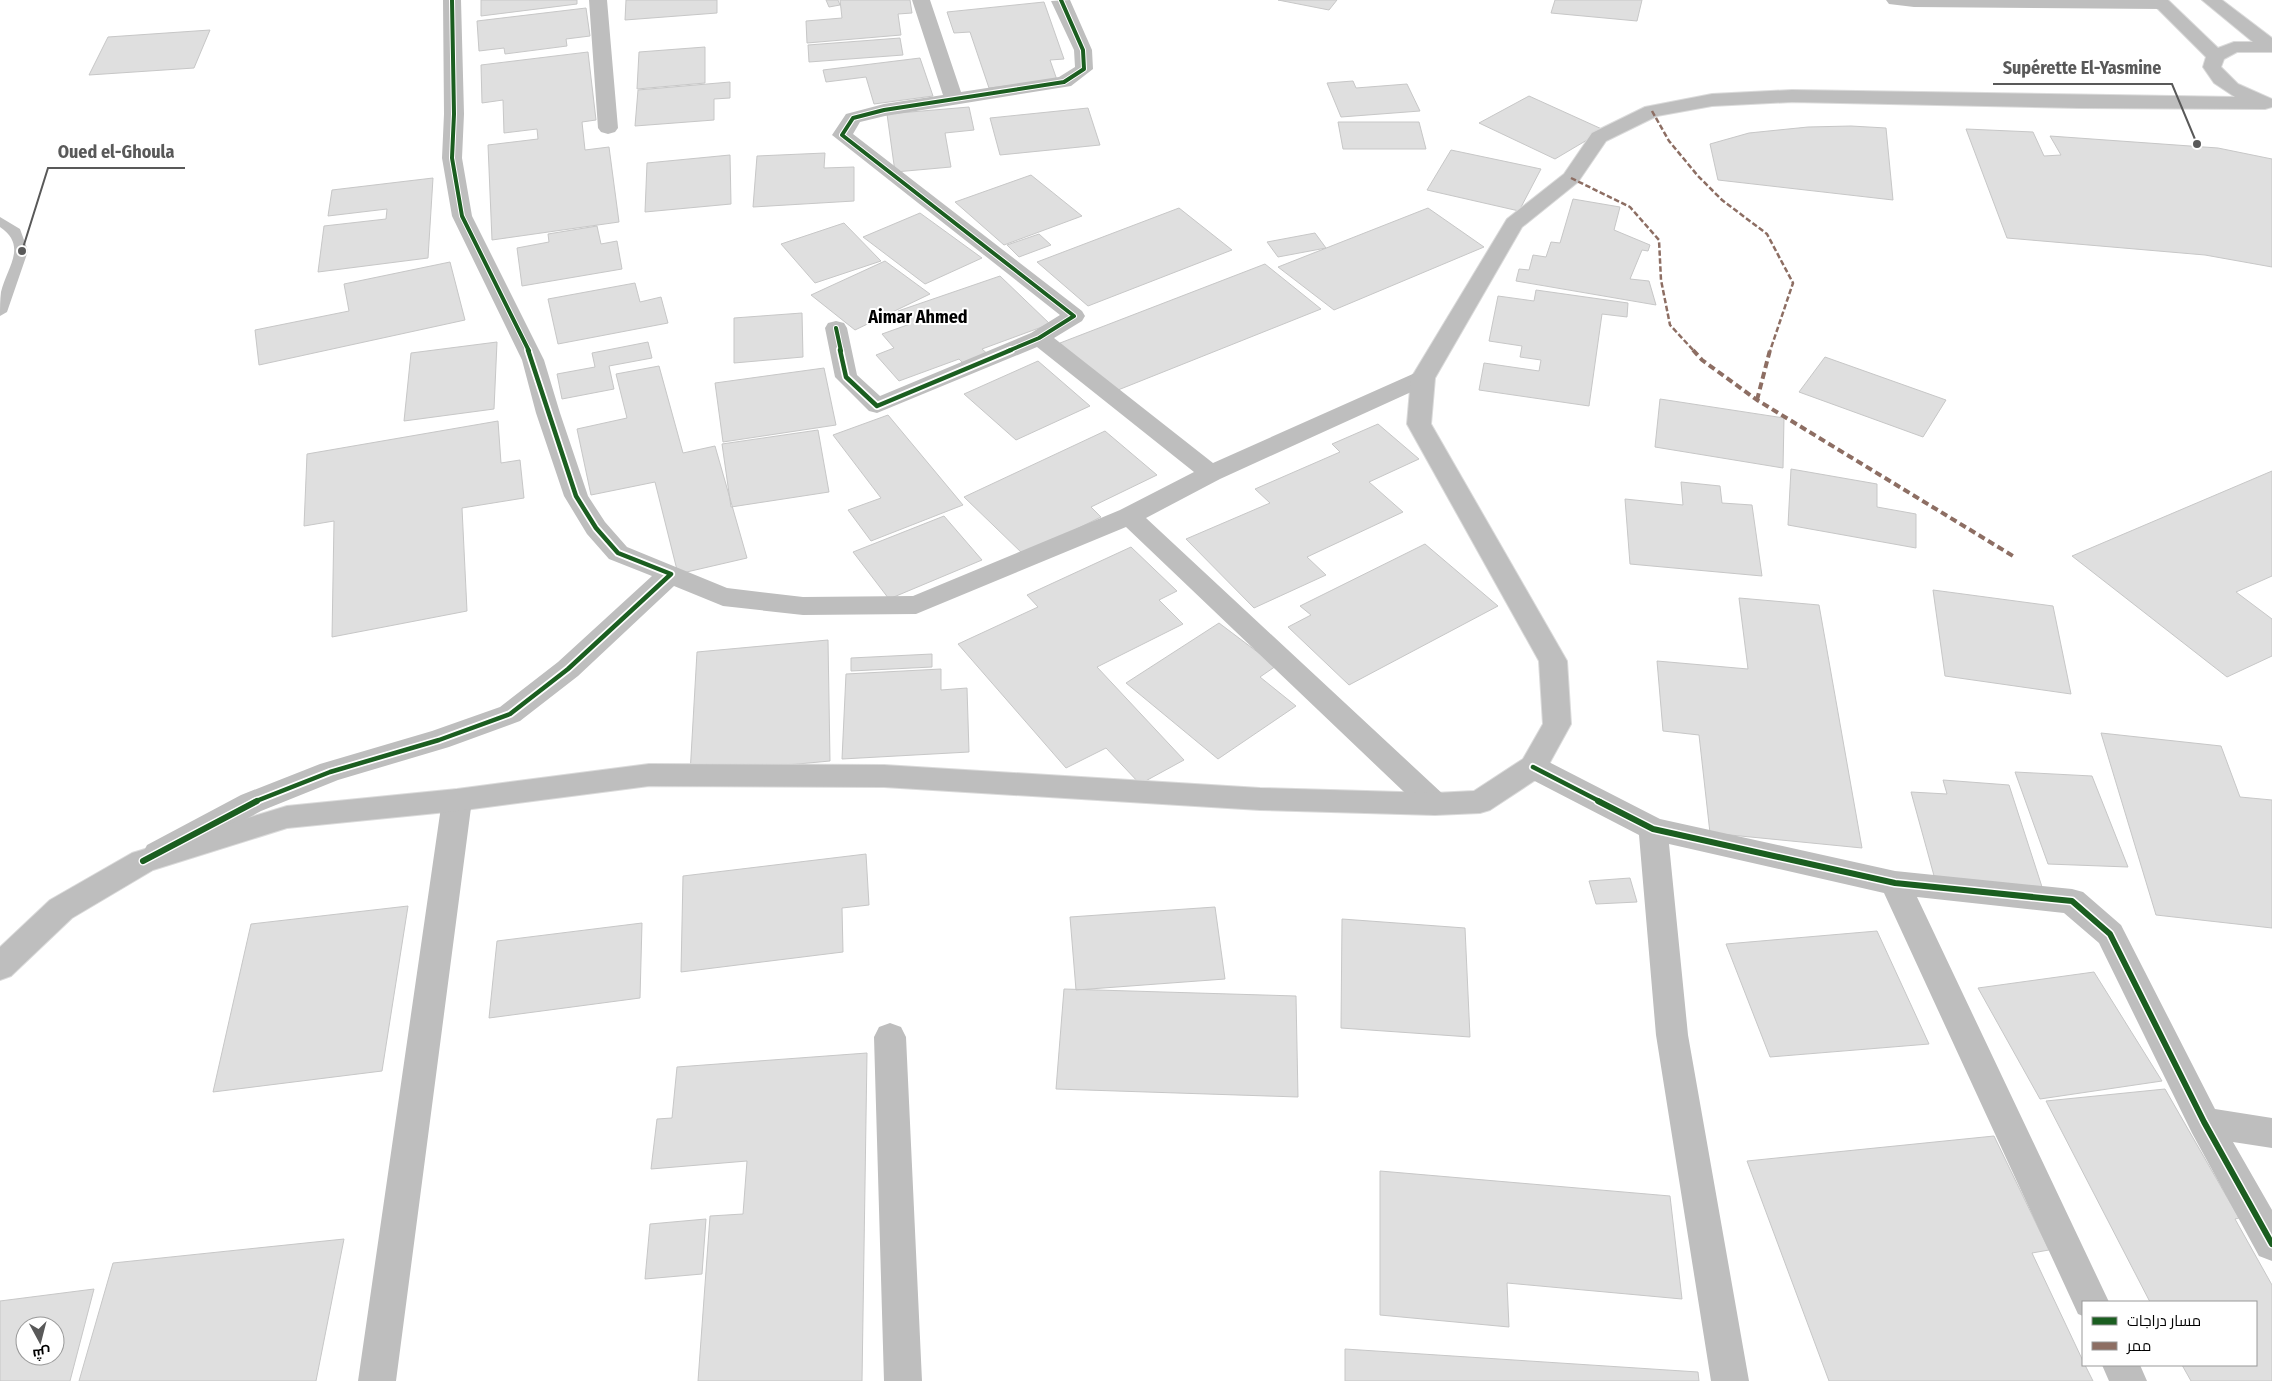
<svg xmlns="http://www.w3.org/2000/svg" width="2272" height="1381" viewBox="0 0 2272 1381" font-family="'Fira Sans Condensed',Cairo,sans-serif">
  <rect width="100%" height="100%" fill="#fff"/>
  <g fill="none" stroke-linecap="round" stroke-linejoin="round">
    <path fill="#bfbfbf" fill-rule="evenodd" d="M0,217L20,229L28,251L7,312L0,316C0,308 0,300 1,292C7,267 28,246 0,227Z"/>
  </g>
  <path fill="#dfdfdf" stroke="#c7c7c7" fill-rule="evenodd" d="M481,0H577V4L481,16Z
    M626,0H717V13L625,20Z
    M826,0H838L840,5L829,7Z
    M840,0H910L912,13L898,14L901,35L807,43L806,21L842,18Z
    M1278,0H1337L1329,10Z
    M1555,0H1642L1637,21L1551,13Z
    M1044,2L1064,59L1050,60L1057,80L989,88L970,32L954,33L947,12Z
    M586,8L590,36L566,39L567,46L505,54L504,48L479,51L477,21Z
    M210,30L194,68L89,75L108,37Z
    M900,38L903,55L809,62L808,45Z
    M705,47V83L637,89L639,52Z
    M588,52L596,120L582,122L585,150L609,147L619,222L492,240L488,145L538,139L537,129L504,133L503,100L482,103L481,65Z
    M920,58L933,96L874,104L866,77L826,82L823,70Z
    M1353,81L1356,88L1407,84L1420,111L1341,117L1327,83Z
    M730,82V98L714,99V120L635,126L638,90Z
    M1529,96L1604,130L1555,159L1479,123Z
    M969,107L974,130L945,133L951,167L895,172L887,114Z
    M1088,108L1100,145L1000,155L990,118Z
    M1338,122H1419L1426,149H1343Z
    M1851,126L1886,128L1893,200L1718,180L1710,144L1749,133L1808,127Z
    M1966,129L2033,132L2044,156L2061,155L2050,136L2218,148L2272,159V267L2205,255L2007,238Z
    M1451,150L1541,169L1519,211L1427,190Z
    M825,153L824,168L854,167V201L753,207L757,156Z
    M730,155L731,204L645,212L647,163Z
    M1031,175L1082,216L1004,245L955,202Z
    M433,178L428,258L318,272L324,226L386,219L387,209L328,216L332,190Z
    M1573,199L1620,207L1614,230L1650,245L1648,251L1642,250L1630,279L1649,281L1656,305L1516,281L1519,269L1529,270L1533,255L1546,257L1551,242L1560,243Z
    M1179,208L1232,250L1088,306L1037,262Z
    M1428,208L1484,247L1334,310L1278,267Z
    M920,213L982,258L925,284L863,237Z
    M844,223L881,261L815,283L781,244Z
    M597,226L601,244L617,241L622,269L522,286L517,248L549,242L548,234Z
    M1315,233L1326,248L1278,257L1267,242Z
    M1039,234L1051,245L1019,257L1007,245Z
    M885,261L930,294L855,330L811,295Z
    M450,262L465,320L259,365L255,330L349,311L344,284Z
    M1265,264L1321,309L1113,392L1060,343Z
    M1000,276L1050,324L982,349L991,357L966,366L959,359L899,381L876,355L894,348L882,334L910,324L898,311Z
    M635,283L640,302L661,297L668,323L558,344L548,299Z
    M1536,290L1628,303L1627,317L1602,314L1589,406L1479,390L1484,363L1539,371L1541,360L1520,357L1522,346L1489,341L1498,296L1534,301Z
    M802,313L803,357L734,363V318Z
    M497,342L494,409L404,421L411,353Z
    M648,342L652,358L609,366L614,389L562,399L557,374L595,367L592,353Z
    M1825,357L1946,400L1923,437L1799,392Z
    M1038,361L1090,406L1016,440L964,394Z
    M659,366L683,453L715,446L747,558L678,574L655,482L591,495L577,429L627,418L616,374Z
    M824,368L836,425L723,442L715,383Z
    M1660,399L1784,418L1783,468L1655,447Z
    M888,415L963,505L871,541L848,510L881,498L833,435Z
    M498,421L501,463L520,460L524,498L462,508L467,611L332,637L334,521L304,526L307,454Z
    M1378,424L1419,459L1369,482L1403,512L1307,557L1326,575L1254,608L1186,539L1270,503L1255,489L1340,452L1332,444Z
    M818,430L829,492L731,507L722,444Z
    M1105,431L1157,475L1091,507L1101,517L1024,555L964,497Z
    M1791,469L1877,484V507L1916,514V548L1788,525Z
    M2272,471V576L2236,592L2272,619V656L2227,677L2072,556Z
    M1681,482L1720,486L1722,503L1752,505L1762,576L1630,564L1625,499L1683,505Z
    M944,516L982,560L889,599L853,552Z
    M1425,544L1498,606L1349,685L1288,627L1311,615L1300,606Z
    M1131,547L1177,591L1159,600L1183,624L1097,667L1184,760L1140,784L1106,748L1066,768L958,644L1038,607L1027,595Z
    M1933,590L2053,606L2071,694L1945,676Z
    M1739,598L1819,605L1862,848L1710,833L1699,735L1663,731L1657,661L1748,669Z
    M1219,623L1276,666L1260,677L1296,706L1218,759L1126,683Z
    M828,640L830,761L690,774L697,652Z
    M932,654V667L851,671V658Z
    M941,669V690L967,688L969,752L842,759L846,674Z
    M2101,733L2221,746L2240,797L2272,800V928L2156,915Z
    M2015,772L2092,776L2128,867L2048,864Z
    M1943,780L2009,785L2043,890L1936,883L1911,792L1947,794Z
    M866,854L869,905L842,908L843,952L681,972L683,876Z
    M1630,878L1637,902L1596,904L1589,881Z
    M408,906L382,1071L213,1092L251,924Z
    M1215,907L1225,979L1076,990L1070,917Z
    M1342,919L1465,928L1470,1037L1341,1028Z
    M642,923L640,998L489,1018L497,941Z
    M1877,931L1929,1044L1770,1057L1726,944Z
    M2094,972L2162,1081L2040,1099L1978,988Z
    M1064,989L1296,996L1298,1097L1056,1089Z
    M867,1053L862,1381H698L710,1216L743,1214L747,1161L651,1169L657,1119L672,1118L677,1067Z
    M2165,1089L2239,1218L2235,1219L2272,1285V1381H2191L2182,1365H2256V1302H2150L2046,1101Z
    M1994,1136L2049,1250L2032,1253L2083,1361V1365H2085L2093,1381H1829L1747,1161Z
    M1380,1171L1670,1196L1682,1299L1507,1283L1509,1327L1380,1315Z
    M706,1219L702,1274L645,1279L650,1224Z
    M344,1239L316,1381H79L113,1263Z
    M94,1289L70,1381H0V1301ZM25,1326H55V1356H25Z
    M1345,1349L1698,1372L1699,1381H1345Z"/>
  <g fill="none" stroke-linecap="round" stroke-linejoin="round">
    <defs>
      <path id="major" d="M2149,0H2168L2218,48L2234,42H2253L2202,0H2222L2272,38V52H2237L2224,59L2221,67L2238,84L2272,99V107L2265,109L2079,108L1792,102L1712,106L1657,116L1606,141L1578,182L1522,227L1435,378L1431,424L1567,661L1571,724L1543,775L1490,810L1480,813L1435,815L1260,810L884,787L649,786L457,811L287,828L153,870L72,918L11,976L0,980V947L50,900L132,853L287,806L457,789L649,764L884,765L1260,788L1435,793L1474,791L1523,759L1543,724L1539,661L1407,424L1411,378L1507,219L1564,174L1592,133L1645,107L1712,94L1792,90L2235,97L2214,83L2203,67L2206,57Z"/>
    </defs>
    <use href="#major" stroke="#dbdbdb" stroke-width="2"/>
    <path fill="#bebebe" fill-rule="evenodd" d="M443,0H461L464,114L462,158L472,216L544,360L560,413L588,496L605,522L627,547L727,588L803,597L913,596L1120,510L1194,472L1037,347L877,413L869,411L835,377L825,328L828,323L836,321L844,323L847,328L857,375L880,396L1031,333L1060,315L832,135L846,114L884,104L943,95L912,0H930L961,92L1059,77L1075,67L1074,50L1051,1L1070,0L1092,50L1093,69L1071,86L885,116L860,122L853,134L1082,311L1085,316L1082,321L1054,338L1213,463L1415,373L1423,371L1431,373L1435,378L1431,383L1220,479L1146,518L1445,796L1450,804L1445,812L1435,815L1425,812L1126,527L916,614L803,615L723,606L674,586L578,676L520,721L449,747L338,780L261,811L169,861L158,865L147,861L143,853L147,845L241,795L320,764L432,731L500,707L558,662L652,576L609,559L587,534L564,496L536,413L522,360L452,216L442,158L444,114Z
      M589,0H607L618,128L615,132L608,134L601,132L598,128Z
      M1886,0H2167L2171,4L2168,8L2162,9L1914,7L1889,4Z
      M1533,756L1543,759L1660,819L1895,871L2072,889L2083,892L2121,925L2215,1109L2272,1118V1148L2233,1142L2272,1210V1261L2259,1256L2192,1133L2099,943L2064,913L1917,897L2109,1302H2083V1316L2078,1314L1884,893L1669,844L1688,1035L1749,1381H1711L1656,1035L1639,835L1523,775L1519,767L1523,759Z
      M457,789L467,792L472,800L396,1381H358L442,800L447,792Z
      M890,1023L901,1027L906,1037L922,1381H884L874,1037L879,1027Z
      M2102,1365H2140L2147,1381H2109Z"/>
    <use href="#major" fill="#bebebe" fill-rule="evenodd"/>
    <path stroke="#8d6e63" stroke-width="2.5" stroke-dasharray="5.5 2.5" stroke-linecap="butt" d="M1652,111L1669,141L1698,176L1722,200L1767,234L1793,283L1770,351
      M1571,178L1630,207L1659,240L1661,280L1670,325L1694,351"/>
    <path stroke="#8d6e63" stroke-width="4" stroke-dasharray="7 4" stroke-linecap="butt" d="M1693,350L1702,360L1757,400L2013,556
      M1757,400L1770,350"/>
    <defs>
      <path id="cycleway-far2" d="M452,0L454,114L452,158L462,216L529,351
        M836,328L841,351
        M1008,351L1039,338L1074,316L842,135L853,118L884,110L1064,82L1084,69L1083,50L1061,0"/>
      <path id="cycleway-far1" d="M840,350L846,377L877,406L1011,350
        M1533,767L1601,802
        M254,802L330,772L439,740L510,714L568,669L671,574L618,553L596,528L576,496L528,350"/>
      <path id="cycleway" d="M1598,801L1653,829L1895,883L2072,901L2110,934L2204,1122L2272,1244
        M143,861L257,801"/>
    </defs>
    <use href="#cycleway-far2" stroke="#fff" stroke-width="6"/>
    <use href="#cycleway-far1" stroke="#fff" stroke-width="8"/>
    <use href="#cycleway" stroke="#fff" stroke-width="9"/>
    <use href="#cycleway-far2" stroke="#1b5e20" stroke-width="4"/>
    <use href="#cycleway-far1" stroke="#1b5e20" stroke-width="4.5"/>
    <use href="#cycleway" stroke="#1b5e20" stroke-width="6"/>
  </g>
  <g text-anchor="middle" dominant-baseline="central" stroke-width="4" stroke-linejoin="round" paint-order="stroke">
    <g font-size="18" font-weight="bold" fill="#000" stroke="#fff">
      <text x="918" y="317">Aimar Ahmed</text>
    </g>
  </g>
  <path fill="none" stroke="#595959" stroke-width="2" d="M2197 144L2172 84H1993M22 251L48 168H185"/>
  <g fill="#595959" stroke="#fff" stroke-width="2">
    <circle cx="2197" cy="144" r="5"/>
    <circle cx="22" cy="251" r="5"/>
  </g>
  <g font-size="18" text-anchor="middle" font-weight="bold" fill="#595959" stroke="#fff" stroke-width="4" stroke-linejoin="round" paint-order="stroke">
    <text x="2082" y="74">Supérette El-Yasmine</text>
    <text x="116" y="158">Oued el-Ghoula</text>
  </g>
  <rect x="2082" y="1301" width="175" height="65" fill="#ffffff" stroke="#999999"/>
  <rect x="2092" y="1317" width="25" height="8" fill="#1b5e20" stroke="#999999"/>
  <text x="2127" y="1326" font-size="15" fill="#000000">مسار دراجات</text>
  <rect x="2092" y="1342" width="25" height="8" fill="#8d6e63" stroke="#999999"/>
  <text x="2127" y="1351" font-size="15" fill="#000000">ممر</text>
  <g transform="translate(40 1341) rotate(173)"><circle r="24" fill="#ffffff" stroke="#999999"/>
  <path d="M0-4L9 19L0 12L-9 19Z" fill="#595959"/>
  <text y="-8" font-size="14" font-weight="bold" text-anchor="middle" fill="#000000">ش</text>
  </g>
</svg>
